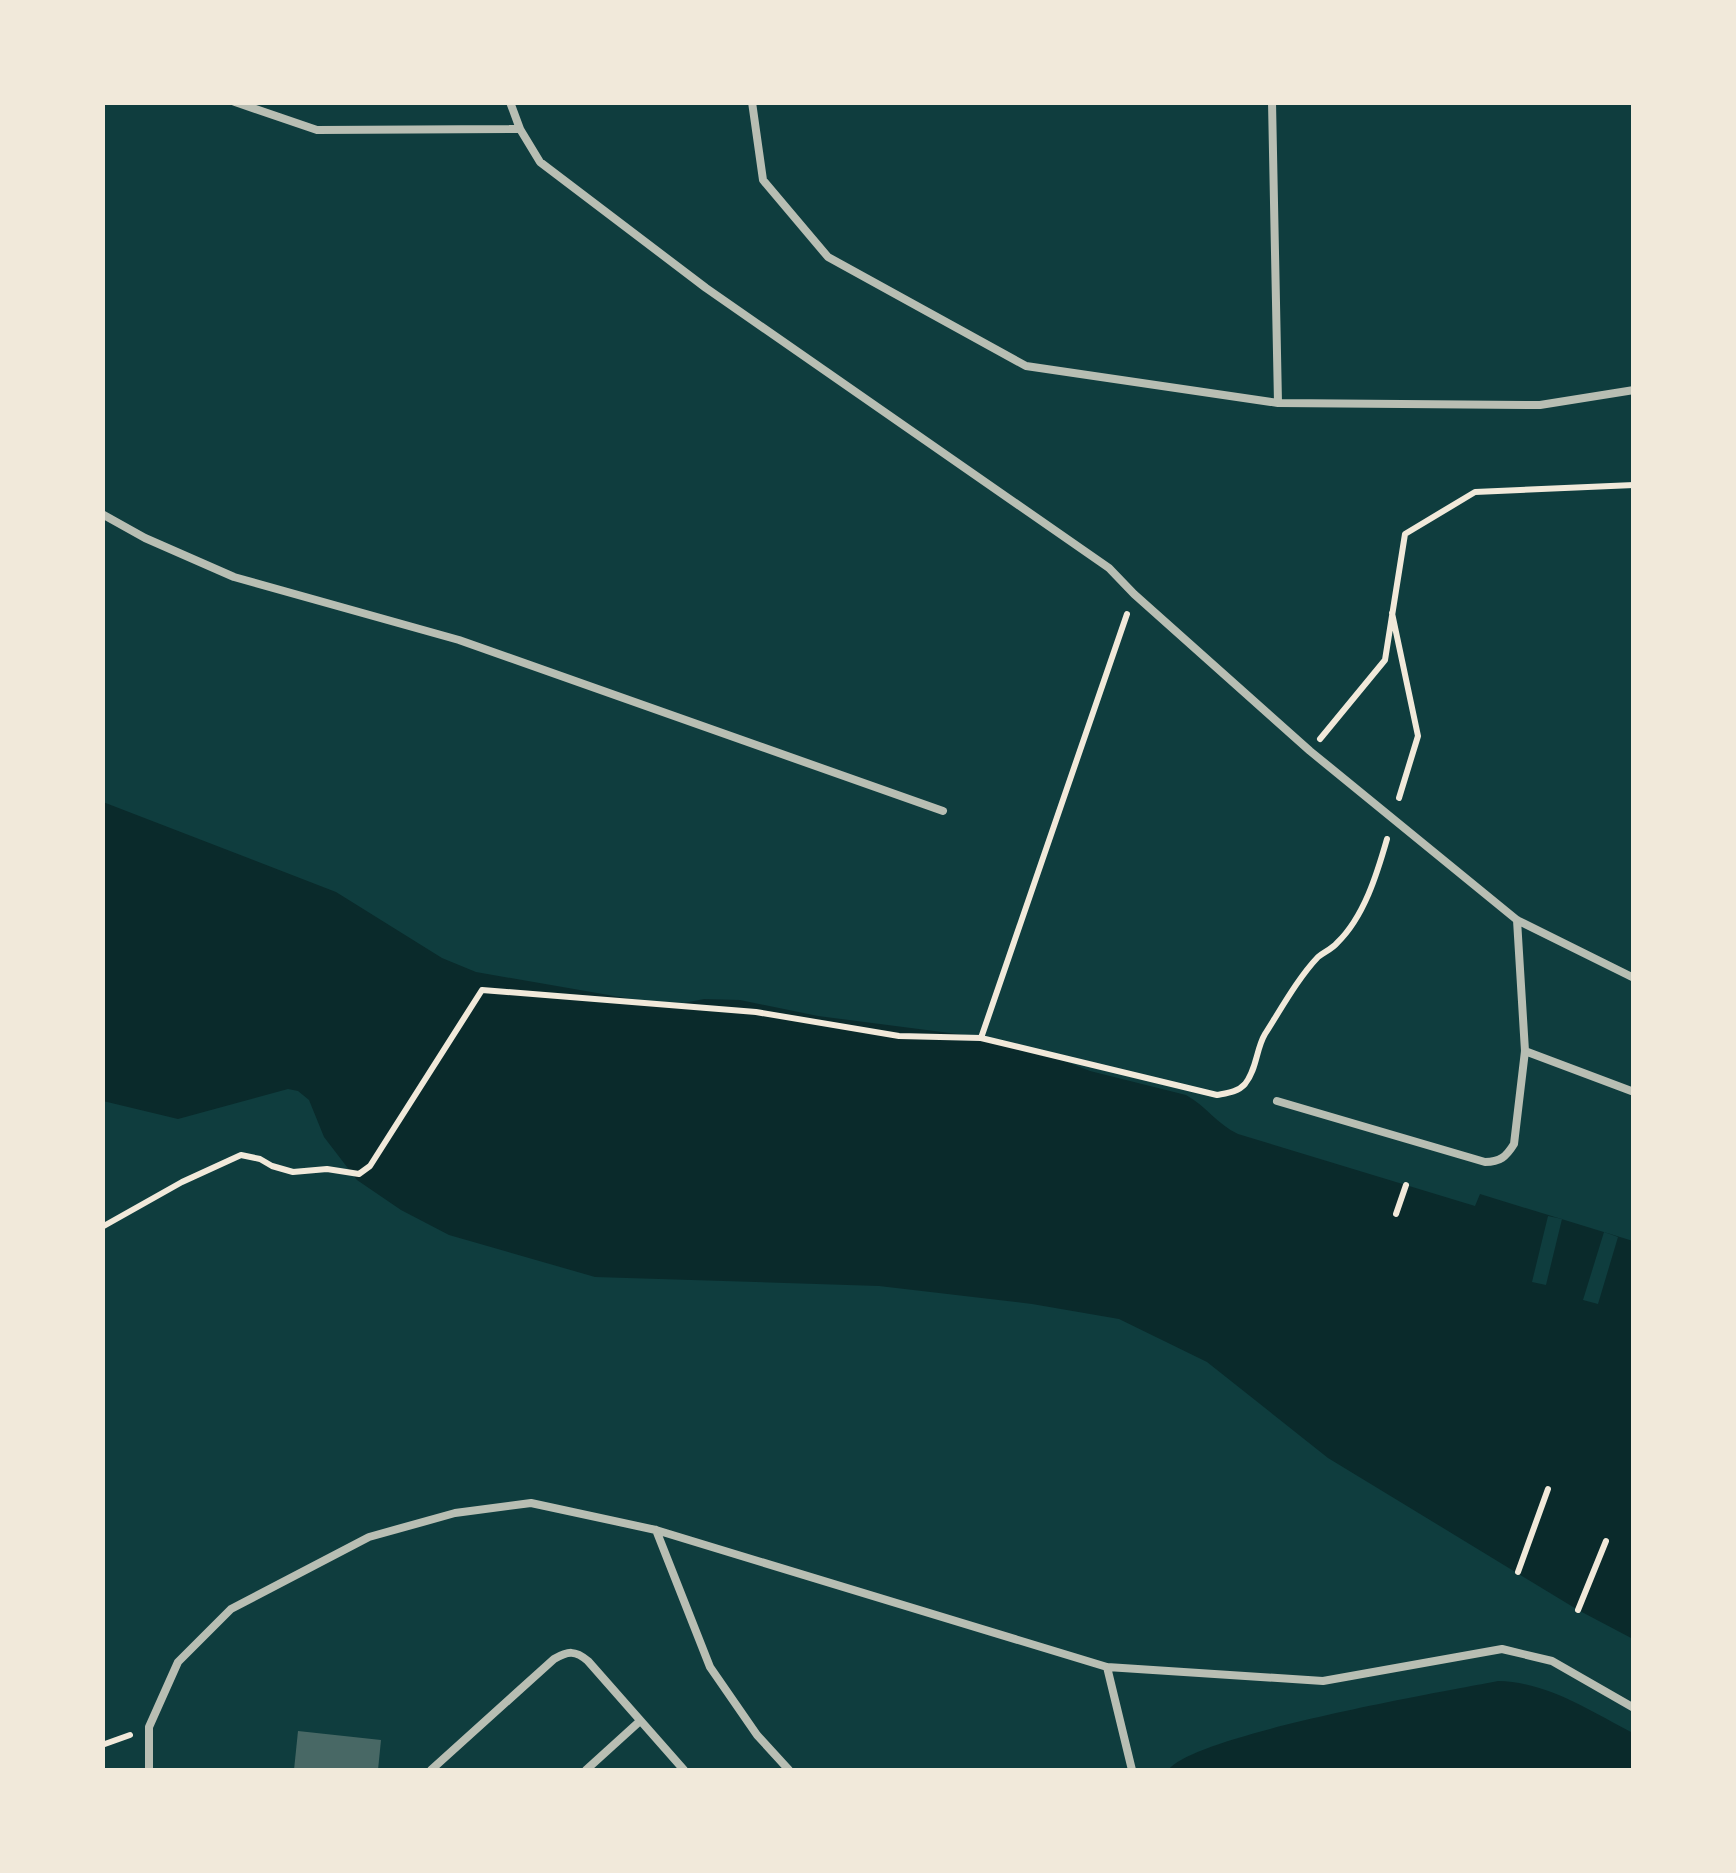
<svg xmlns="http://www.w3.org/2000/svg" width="1736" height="1873" viewBox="0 0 1736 1873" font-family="Ubuntu,sans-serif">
  <rect width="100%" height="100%" fill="#0f3d3e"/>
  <path fill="#0a2a2b" d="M103,802L336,892L442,958L476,972L643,1001L684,1003L704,999L740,1000L818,1016L973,1036L1039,1051L1090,1071L1186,1095C1206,1106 1217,1124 1238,1134L1475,1206L1480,1194L1633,1241V1639L1578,1610L1328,1458L1207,1362L1119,1319L1032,1304L879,1286L595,1277L449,1235L401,1210L357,1180L324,1137L309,1100L298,1091L288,1089L178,1119L103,1101Z
    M1498,1681C1548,1682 1590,1711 1633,1733V1770H1168C1196,1734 1442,1692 1498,1681Z"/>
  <path fill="#0f3d3e" d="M1548,1216L1562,1219L1546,1285L1532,1282Z
    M1604,1232L1618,1237L1598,1304L1583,1300Z"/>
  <path fill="#486865" d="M298,1731L381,1740L378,1770H294Z"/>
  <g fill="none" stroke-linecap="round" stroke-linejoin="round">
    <path stroke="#f1e9da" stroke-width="6" d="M1392,613L1418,736L1399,798
      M1320,739L1385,660L1405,534L1475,492L1634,485
      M981,1038L1127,614
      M1396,1214L1406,1185
      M102,1227L182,1182L241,1155L260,1159L272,1166L293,1172L327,1169L359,1174L370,1166L482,990L756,1012L899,1036L981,1038L1217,1095C1227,1093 1238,1092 1245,1084C1257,1069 1256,1049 1265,1034C1281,1009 1298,978 1318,957C1324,952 1332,949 1337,943C1364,917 1377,874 1387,839
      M1518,1572L1548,1489
      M1578,1610L1606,1541
      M102,1745L130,1735"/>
    <path stroke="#b8beb3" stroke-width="8" d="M235,102L317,130L520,129
      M510,102L520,129L540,162L706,288L1109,568L1134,594L1310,751L1517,920L1634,978
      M752,102L763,180L828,257L1026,366L1278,403L1540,405L1634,390
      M1272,102L1278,403
      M102,514L145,538L234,577L459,640L943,811
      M1525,1051L1634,1092
      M1277,1101L1485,1162C1500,1162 1506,1157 1514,1144L1525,1051L1517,920
      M656,1530L710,1667L757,1735L789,1770
      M1107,1667L1132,1770
      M149,1770V1727L178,1662L231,1609L369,1537L455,1513L531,1503L656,1530L1107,1667L1323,1681L1502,1649L1552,1661L1634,1708
      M431,1770L554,1659C568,1651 575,1650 588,1661L684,1770
      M586,1770L640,1721"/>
  </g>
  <rect width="1736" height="1873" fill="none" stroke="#f1e9da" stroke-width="210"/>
</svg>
